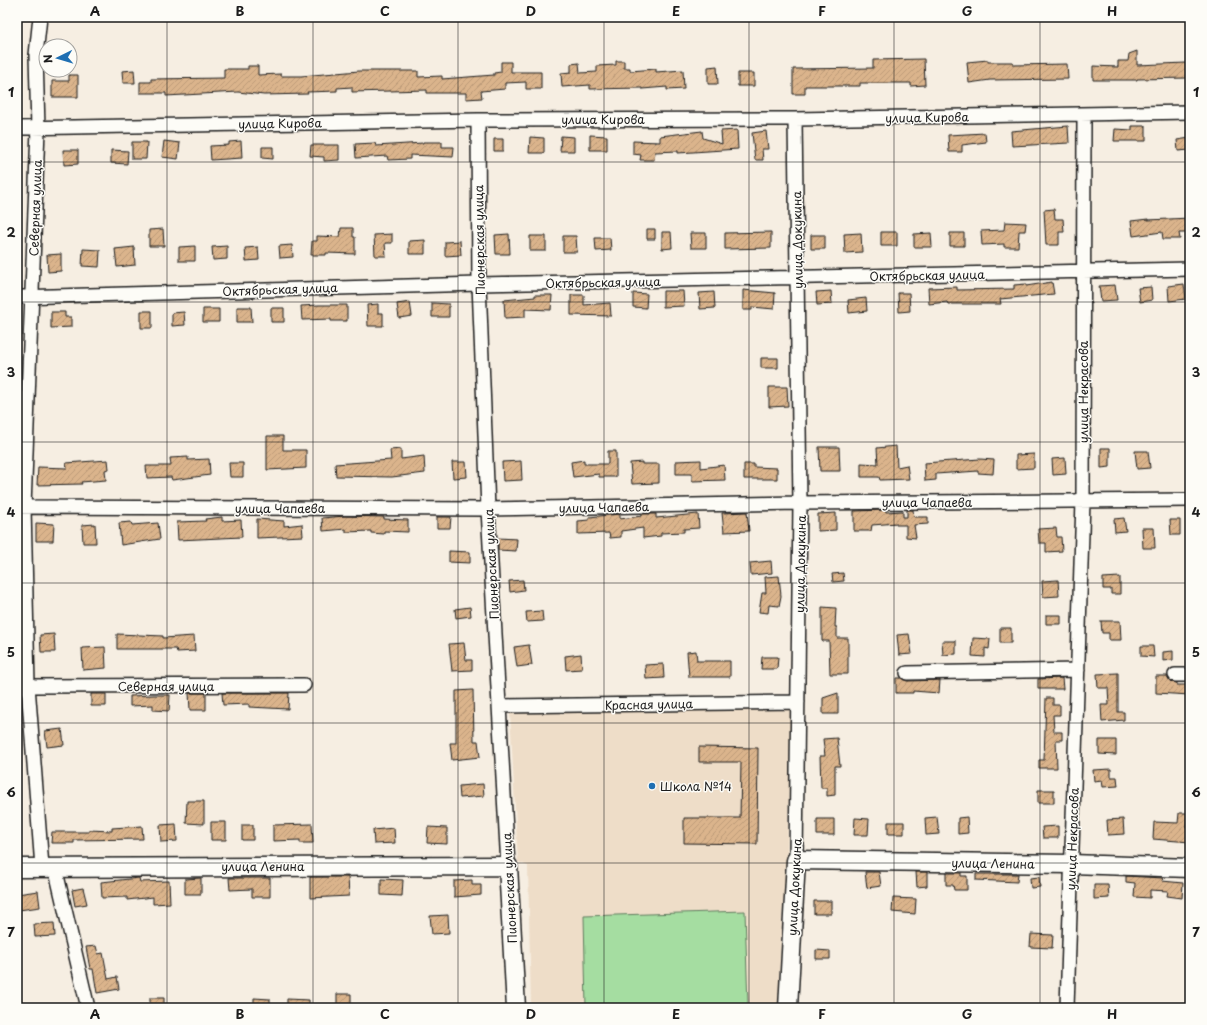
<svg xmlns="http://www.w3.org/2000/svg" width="1207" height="1025" viewBox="0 0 1207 1025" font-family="'Playpen Sans',sans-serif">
  <defs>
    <pattern id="building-hatch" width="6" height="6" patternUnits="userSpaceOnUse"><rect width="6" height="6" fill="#dbb48c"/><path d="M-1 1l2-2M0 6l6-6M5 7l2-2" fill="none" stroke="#bb9a78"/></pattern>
  </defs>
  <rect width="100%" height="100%" fill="#f6eee2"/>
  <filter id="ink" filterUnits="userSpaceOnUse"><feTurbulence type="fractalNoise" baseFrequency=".025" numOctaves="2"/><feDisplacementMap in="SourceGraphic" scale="8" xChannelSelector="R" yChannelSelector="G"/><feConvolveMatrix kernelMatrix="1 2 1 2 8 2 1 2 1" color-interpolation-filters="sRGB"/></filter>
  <g filter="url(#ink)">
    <path fill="#eeddc8" d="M791,708L787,861L782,918L778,1008H531L528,866L518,862L510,711Z"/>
    <path fill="#a5dda1" stroke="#607c5e" d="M745,911L748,1008H586L584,916Z"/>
    <path fill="url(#building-hatch)" stroke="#1c1c1c" d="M1137,51V65L1186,63L1187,78L1137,79V80H1093V66L1118,67V61H1128L1129,54Z
      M924,59L925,85L911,86V83H860V86H805V94H793V69L873,68V60Z
      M988,60V62H1013V65L1067,64L1068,79L990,80L969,83L967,62Z
      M616,61H624V68H630V71L656,69V72L683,70L684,89L667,90V87L642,89V88L590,89V85L562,87L561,73L571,72V64L579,63L580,73L597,72V66L616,65Z
      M501,62H511V72H541V89H526V82L505,83V89L481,91L482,98L466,99V93H427V90L352,92V87L337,88V91L307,92L308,94L264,95L238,92L166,96V93H140V82H151V79L224,78V69H248V66H258V75L281,74V76H301L359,71H418V77L442,76V79L494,75V73L501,72Z
      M717,66L718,84H708V67Z
      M134,70L135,83H123L122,71Z
      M738,73H754V86H738Z
      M69,75H78V97H52V81H69Z
      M1068,126L1069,143L1012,146L1011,131Z
      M1132,126H1146V141H1114L1115,129L1132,130Z
      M737,130L738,149L678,153V151L655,152L654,160H640L641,155L633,154V141L660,142V136L702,131L703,138L722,144L721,131Z
      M766,131L768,149H762L763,160H755L752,133Z
      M985,133L986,142L962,145V152H949L948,135Z
      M590,135L607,136V150H590Z
      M561,136L574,137V151H560Z
      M530,137L544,138V153H529Z
      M1190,138V150L1178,151L1177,140Z
      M494,139H503V151H494Z
      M164,141L180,143L178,159L162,157Z
      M241,141L242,158L211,160L210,146L229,145V142Z
      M132,142H147L146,159H132Z
      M423,142H442V147H454L453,157L410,155V159L388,160L387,156L356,158L355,144L375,143L376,146L423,143Z
      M311,145H339V160L324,161V157L310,156Z
      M262,147H273V159L262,158Z
      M63,150H78V164L64,165Z
      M111,150L128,151L127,164L111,163Z
      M1054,209L1055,219H1063L1064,232H1059V245H1046L1044,210Z
      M1190,218V233H1179L1180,239H1163L1162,232L1133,236L1131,221L1148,219V220Z
      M1005,222L1026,223L1025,231H1019L1018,247H1004V244L982,245L981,231L1004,230Z
      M341,228H353V237H355V254L326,253V255H311L312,241H317V236L340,237Z
      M163,229L164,246H149V230Z
      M647,229H655V239H647Z
      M662,232H671L672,248L662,249Z
      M771,232V248L725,249V233Z
      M881,232H897V246H881Z
      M690,233H706V248H691Z
      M861,233L862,252L845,253L844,234Z
      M931,233L932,247H914V234Z
      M950,233H964V246H950Z
      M392,234V243H385L386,256H375L374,235Z
      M509,234L510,254H496L495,235Z
      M811,235H825V249H811Z
      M530,236H546V251H530Z
      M563,236H576L577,252H563Z
      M595,238H610L611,250L596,251Z
      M425,240V254H409V241Z
      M460,241L461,255L445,256V242Z
      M292,245L293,257L280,258L279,246Z
      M195,246V261H179V247Z
      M227,246V259L213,260L212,247Z
      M134,247L135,265L117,267L115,249Z
      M258,247L259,260L246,261L245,248Z
      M83,249L100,250L99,267L82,266Z
      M61,254V271L48,272L47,255Z
      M1052,282L1054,294L1000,299L1001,304H948L947,302L929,304L928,288L957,287V290L1014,289V285L1026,284V286Z
      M1184,284L1186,299L1169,301L1168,286Z
      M1115,285L1117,300L1101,301L1099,286Z
      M1151,287L1152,300L1140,302L1138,288Z
      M743,290L775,293L774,309L752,307V310H743Z
      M663,291H683L684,306L663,307Z
      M831,291L832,304L817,305L816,292Z
      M714,292L715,308L700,309L699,293Z
      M633,293L647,294L646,308L633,307Z
      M898,293H909L910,311L899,312Z
      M535,295H552L551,310L525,309V317L505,318L504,300L535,297Z
      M571,295H584V305L610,303L611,316L571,315Z
      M866,298L867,311L849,313L848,300Z
      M410,302L412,316L399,318L397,304Z
      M432,303L449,304V317H432Z
      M378,304V313H383V326H368L367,305Z
      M319,305H347V321H331V319L302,320L301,306Z
      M237,307H251L252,322H237Z
      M271,308H284V322H271Z
      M203,309H219V322H203Z
      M141,311H152V328H141Z
      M51,312H65V317H71V327L51,328Z
      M184,312L185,325L172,326V313Z
      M761,358H778V368H761Z
      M769,387H787L788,406L769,407Z
      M267,436H283V450H306V468L267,470Z
      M896,446L897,467L907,465L909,479L880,480L879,477H861V463L878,464L877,448Z
      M819,447H839L840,471H820Z
      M1101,448H1110V467L1101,468Z
      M401,449V459L424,456L425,473L392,477L336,476L335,464L391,460L390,450Z
      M608,451H616V477H599V474L573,477L571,462L584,460V464H608Z
      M1135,451H1148L1150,468L1137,469Z
      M1034,454V468L1016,469V455Z
      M188,457V460L209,459L210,475L172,480L171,477L147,478L146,466H171L170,458Z
      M1065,458L1066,474L1053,475L1052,459Z
      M980,459L994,460L993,474L978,473V471L936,474V480L925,481L924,463Z
      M108,460L109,469L105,470L106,480L81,482L82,484L37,485L38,467L67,468L66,463Z
      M701,460V468L724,465L725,480L692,481V474H676V461Z
      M521,461L522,480L503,481L502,462Z
      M452,462H466L467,477L453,478Z
      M642,462V464H659V483L632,484L630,463Z
      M229,463H243V477H230Z
      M744,464H754V467L777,468V479H744Z
      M886,510V512L903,511V517H907V510H913L914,517H928V524L914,525L916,538L906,537V525H897V523L872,525L871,531H854V511Z
      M747,512L749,531L724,532L722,513Z
      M836,513V530L818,531V514Z
      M620,514V519L642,516V514H656V518L698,514L699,528L684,529V532L661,533V536L643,538V528L621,531V537L610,538L609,533L578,534V521L589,520V517Z
      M345,516L384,517V519L408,520V532L384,531V534L371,533V531L346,532V529L323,531L322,518Z
      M222,517V521L241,520L242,537L178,540L177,522L206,521L205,519Z
      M437,517H451L450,528H437Z
      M1124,518L1126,531L1115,532L1114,519Z
      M257,519L284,521V526L302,524L303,536L257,538Z
      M1170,520H1180V535H1171Z
      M131,522L132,525L158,523L160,539L121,545L119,523Z
      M36,523L54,524L53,541H36Z
      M95,524L96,543H83L82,525Z
      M1056,528L1057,537H1061L1062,551L1046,552V543H1039L1038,529Z
      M1142,528H1154L1155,548H1143Z
      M498,538L517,539L516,551L498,550Z
      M449,551L470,552V563L449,562Z
      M771,561L772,573L751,575L750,563Z
      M843,573L844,581L833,582L832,574Z
      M779,576L781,596L779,606L769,605L768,613L759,612L762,593H766L765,577Z
      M1120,577V594H1111V589H1103V578Z
      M523,580L524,590L510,592L509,581Z
      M1058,580L1059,596L1043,597L1042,581Z
      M470,607L471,616L456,618L455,609Z
      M822,607L836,608L835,627H837V638H848V674H830L829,641H822Z
      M542,611L543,621L527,622L526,612Z
      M1046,615H1061V624H1046Z
      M1101,621H1120L1121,640H1109V633H1102Z
      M1000,628H1011V643H1000Z
      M54,634L55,652H41L40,635Z
      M117,634L163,636V638L194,636L195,651L177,652L176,649H117Z
      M909,634L912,654L899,655L897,635Z
      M973,638L990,639L989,649L985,648V657L972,656Z
      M942,641H956V654L943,655Z
      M464,643L466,660H472V670L452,671L449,644Z
      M529,645L532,665L517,667L514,647Z
      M1141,646H1153L1154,657L1141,656Z
      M105,647L106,668L83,670L82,648Z
      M696,651L697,661H730V677H689L687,652Z
      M1173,651V660L1163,661V652Z
      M581,654L582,669L566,670L565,656Z
      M762,657H778L777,669H761Z
      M663,664L664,678L646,679L645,665Z
      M1118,673V712H1124V720L1102,722L1101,705H1109L1108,688H1098L1097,674Z
      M1156,676H1167L1171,682L1177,683V685H1190V695L1156,693Z
      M896,678H901L907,681L940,680L939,693L913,691V693H896Z
      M1062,678L1063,689H1038V679Z
      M473,690L474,741H478L480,757L452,760L450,743H456V691Z
      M189,693H206V710H190Z
      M222,693H289L288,709L249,707V704L223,705Z
      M838,693V714H823V698Z
      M91,694H106V706H91Z
      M154,695H170L169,711L153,710V705L130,706V696Z
      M1046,698H1053V705H1060V715H1053L1054,732H1062V740H1056L1057,768H1039V760H1044Z
      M62,729L64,745L47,747L45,731Z
      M837,738L840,766H835V795L827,796V788H821L820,756H825L823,739Z
      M1099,740H1116V755L1099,754Z
      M699,747L758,748L757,844L684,843V818H740L741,762H699Z
      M1111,769V777H1117L1118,786L1103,787L1102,780L1094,781L1093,770Z
      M483,784L484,796L460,798L459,786Z
      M1038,790H1054V803H1038Z
      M187,801H204V824L186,823Z
      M1179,813H1187L1186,827H1190V842L1153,839L1154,822L1178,823Z
      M937,817L939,834L926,835L925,818Z
      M967,817L968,833L958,834V818Z
      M855,818L869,819L868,835H854Z
      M817,819H834V835H817Z
      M1123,819L1124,834L1108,835L1107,820Z
      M211,822H226V840H211Z
      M888,822H904V834H888Z
      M176,824L177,841L161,842L160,825Z
      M312,824L313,843H300V840L273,841V825Z
      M242,825H253V840H242Z
      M142,826L143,839L74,840V843H51L52,832H89V830L112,831V828Z
      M1058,826V838H1043L1042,827Z
      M428,827L447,828V844L427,843Z
      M394,828L395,843L374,844L373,830Z
      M865,872H879L881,886L867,888Z
      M916,872H927V886L917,887Z
      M946,873H961V876H967V890H954L953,885H946Z
      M976,874H1018L1017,882L976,880Z
      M1126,876L1163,878L1162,881L1183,883L1182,898L1167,896L1168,891L1150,890V898L1134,897L1135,883L1126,882Z
      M310,877H348L349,896L310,898Z
      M1039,877L1040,887L1031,888L1030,878Z
      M139,878L140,882L169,881L170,903L153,904V897L127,900V897L102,898L101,882Z
      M201,878V894H185V879Z
      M229,878H270V897H252V889L230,890Z
      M381,879L403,880L402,896L381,895Z
      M472,880V885H481V895L454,897V881Z
      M1094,885H1108L1109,898L1094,899Z
      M83,888L87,904L75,906L72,890Z
      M38,891L40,907L19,910L17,894Z
      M893,898L916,899L915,914L892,912Z
      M814,901H831V914H814Z
      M448,915L449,933L432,934L430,916Z
      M54,923L55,936L35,937L34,924Z
      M1031,934L1053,935L1052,948L1030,947Z
      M96,946L98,954L103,953L108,979L117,977L119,989L97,993L93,969H90L86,947Z
      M816,950L830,951V959H816Z
      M337,994H351V1008H337Z
      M150,998H164V1008H150Z
      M254,998L270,999V1008H254Z
      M287,999L309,1000V1008H287Z"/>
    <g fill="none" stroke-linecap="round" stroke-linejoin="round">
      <defs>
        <path id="street" d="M40,17L36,55L38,129L24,507L28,686L42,867
          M795,119L800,503L796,860
          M478,120L479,284L488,509L508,866
          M17,128L478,120L795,119L1190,112
          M17,297L479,284L1190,269
          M17,507L488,509L800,503L1190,500
          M907,673L1078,670
          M1175,675H1190
          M28,686L304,685
          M500,706L798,702
          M55,867L88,1008
          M1067,1008L1083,501L1084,114"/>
        <path id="secondary" d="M17,868L508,866L516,1008
          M788,1008L796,860L1071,864L1190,868"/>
      </defs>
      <use href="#street" stroke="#1c1c1c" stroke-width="16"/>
      <use href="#secondary" stroke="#1c1c1c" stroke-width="21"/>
      <use href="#street" stroke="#fdfcf7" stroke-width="13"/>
      <use href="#secondary" stroke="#fdfcf7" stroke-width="18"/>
    </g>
  </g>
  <path fill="none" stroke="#1c1c1c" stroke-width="1" stroke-opacity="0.55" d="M167,17V1008M313,17V1008M458,17V1008M604,17V1008M749,17V1008M894,17V1008M1040,17V1008M17,162H1190M17,302H1190M17,442H1190M17,583H1190M17,723H1190M17,863H1190"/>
  <circle fill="#1f6fb2" stroke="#fdfcf7" stroke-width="1.5" cx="652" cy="786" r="4"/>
  <g text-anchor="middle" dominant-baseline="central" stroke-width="3" stroke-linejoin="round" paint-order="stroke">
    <g font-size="12" fill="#1c1c1c" stroke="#fdfcf7">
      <text transform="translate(927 117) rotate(-1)">улица Кирова</text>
      <text x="603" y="119">улица Кирова</text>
      <text transform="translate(280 123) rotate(-1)">улица Кирова</text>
      <text transform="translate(35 208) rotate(-88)">Северная улица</text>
      <text transform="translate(479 240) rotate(-91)">Пионерская улица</text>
      <text transform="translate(797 240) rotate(-91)">улица Докукина</text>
      <text transform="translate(927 275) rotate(-1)">Октябрьская улица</text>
      <text transform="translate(603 282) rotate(-1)">Октябрьская улица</text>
      <text transform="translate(280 289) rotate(-2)">Октябрьская улица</text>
      <text transform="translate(1083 392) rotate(-90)">улица Некрасова</text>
      <text x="927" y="502">улица Чапаева</text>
      <text transform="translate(604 507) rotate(-1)">улица Чапаева</text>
      <text x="280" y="508">улица Чапаева</text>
      <text transform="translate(491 564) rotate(-93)">Пионерская улица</text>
      <text transform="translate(800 564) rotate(-89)">улица Докукина</text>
      <text x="166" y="686">Северная улица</text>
      <text transform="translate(649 704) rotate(-1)">Красная улица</text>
      <text transform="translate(1072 839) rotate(-88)">улица Некрасова</text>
      <text transform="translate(993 863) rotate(1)">улица Ленина</text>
      <text x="263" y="866">улица Ленина</text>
      <text transform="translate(794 887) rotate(-87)">улица Докукина</text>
      <text transform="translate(509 888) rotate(-93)">Пионерская улица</text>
    </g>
    <g font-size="12" fill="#1c1c1c" stroke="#fdfcf7" text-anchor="start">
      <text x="660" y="786">Школа №14</text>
    </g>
  </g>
  <rect width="1207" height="1025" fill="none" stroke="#fdfcf7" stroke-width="44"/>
  <g transform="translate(58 58) rotate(265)"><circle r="19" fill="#fdfcf7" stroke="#a3a29f"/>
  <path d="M0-3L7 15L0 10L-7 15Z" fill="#1f6fb2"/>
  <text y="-6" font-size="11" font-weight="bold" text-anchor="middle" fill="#1c1c1c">N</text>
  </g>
  <rect x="22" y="22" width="1163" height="981" fill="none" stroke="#1c1c1c" stroke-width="1.5"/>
  <g font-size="13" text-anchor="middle" font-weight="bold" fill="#1c1c1c">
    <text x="95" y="16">A</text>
    <text x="240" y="16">B</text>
    <text x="385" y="16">C</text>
    <text x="531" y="16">D</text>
    <text x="676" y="16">E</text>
    <text x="822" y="16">F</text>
    <text x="967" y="16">G</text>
    <text x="1112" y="16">H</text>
    <text x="11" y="97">1</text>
    <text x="1196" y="97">1</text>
    <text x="11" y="237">2</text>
    <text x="1196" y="237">2</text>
    <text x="11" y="377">3</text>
    <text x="1196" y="377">3</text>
    <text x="11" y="517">4</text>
    <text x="1196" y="517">4</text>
    <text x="11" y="657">5</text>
    <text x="1196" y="657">5</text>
    <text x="11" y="797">6</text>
    <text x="1196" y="797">6</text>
    <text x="11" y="937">7</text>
    <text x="1196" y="937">7</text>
    <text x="95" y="1019">A</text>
    <text x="240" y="1019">B</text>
    <text x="385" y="1019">C</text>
    <text x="531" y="1019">D</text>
    <text x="676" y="1019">E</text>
    <text x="822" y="1019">F</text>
    <text x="967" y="1019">G</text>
    <text x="1112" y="1019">H</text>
  </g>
</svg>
